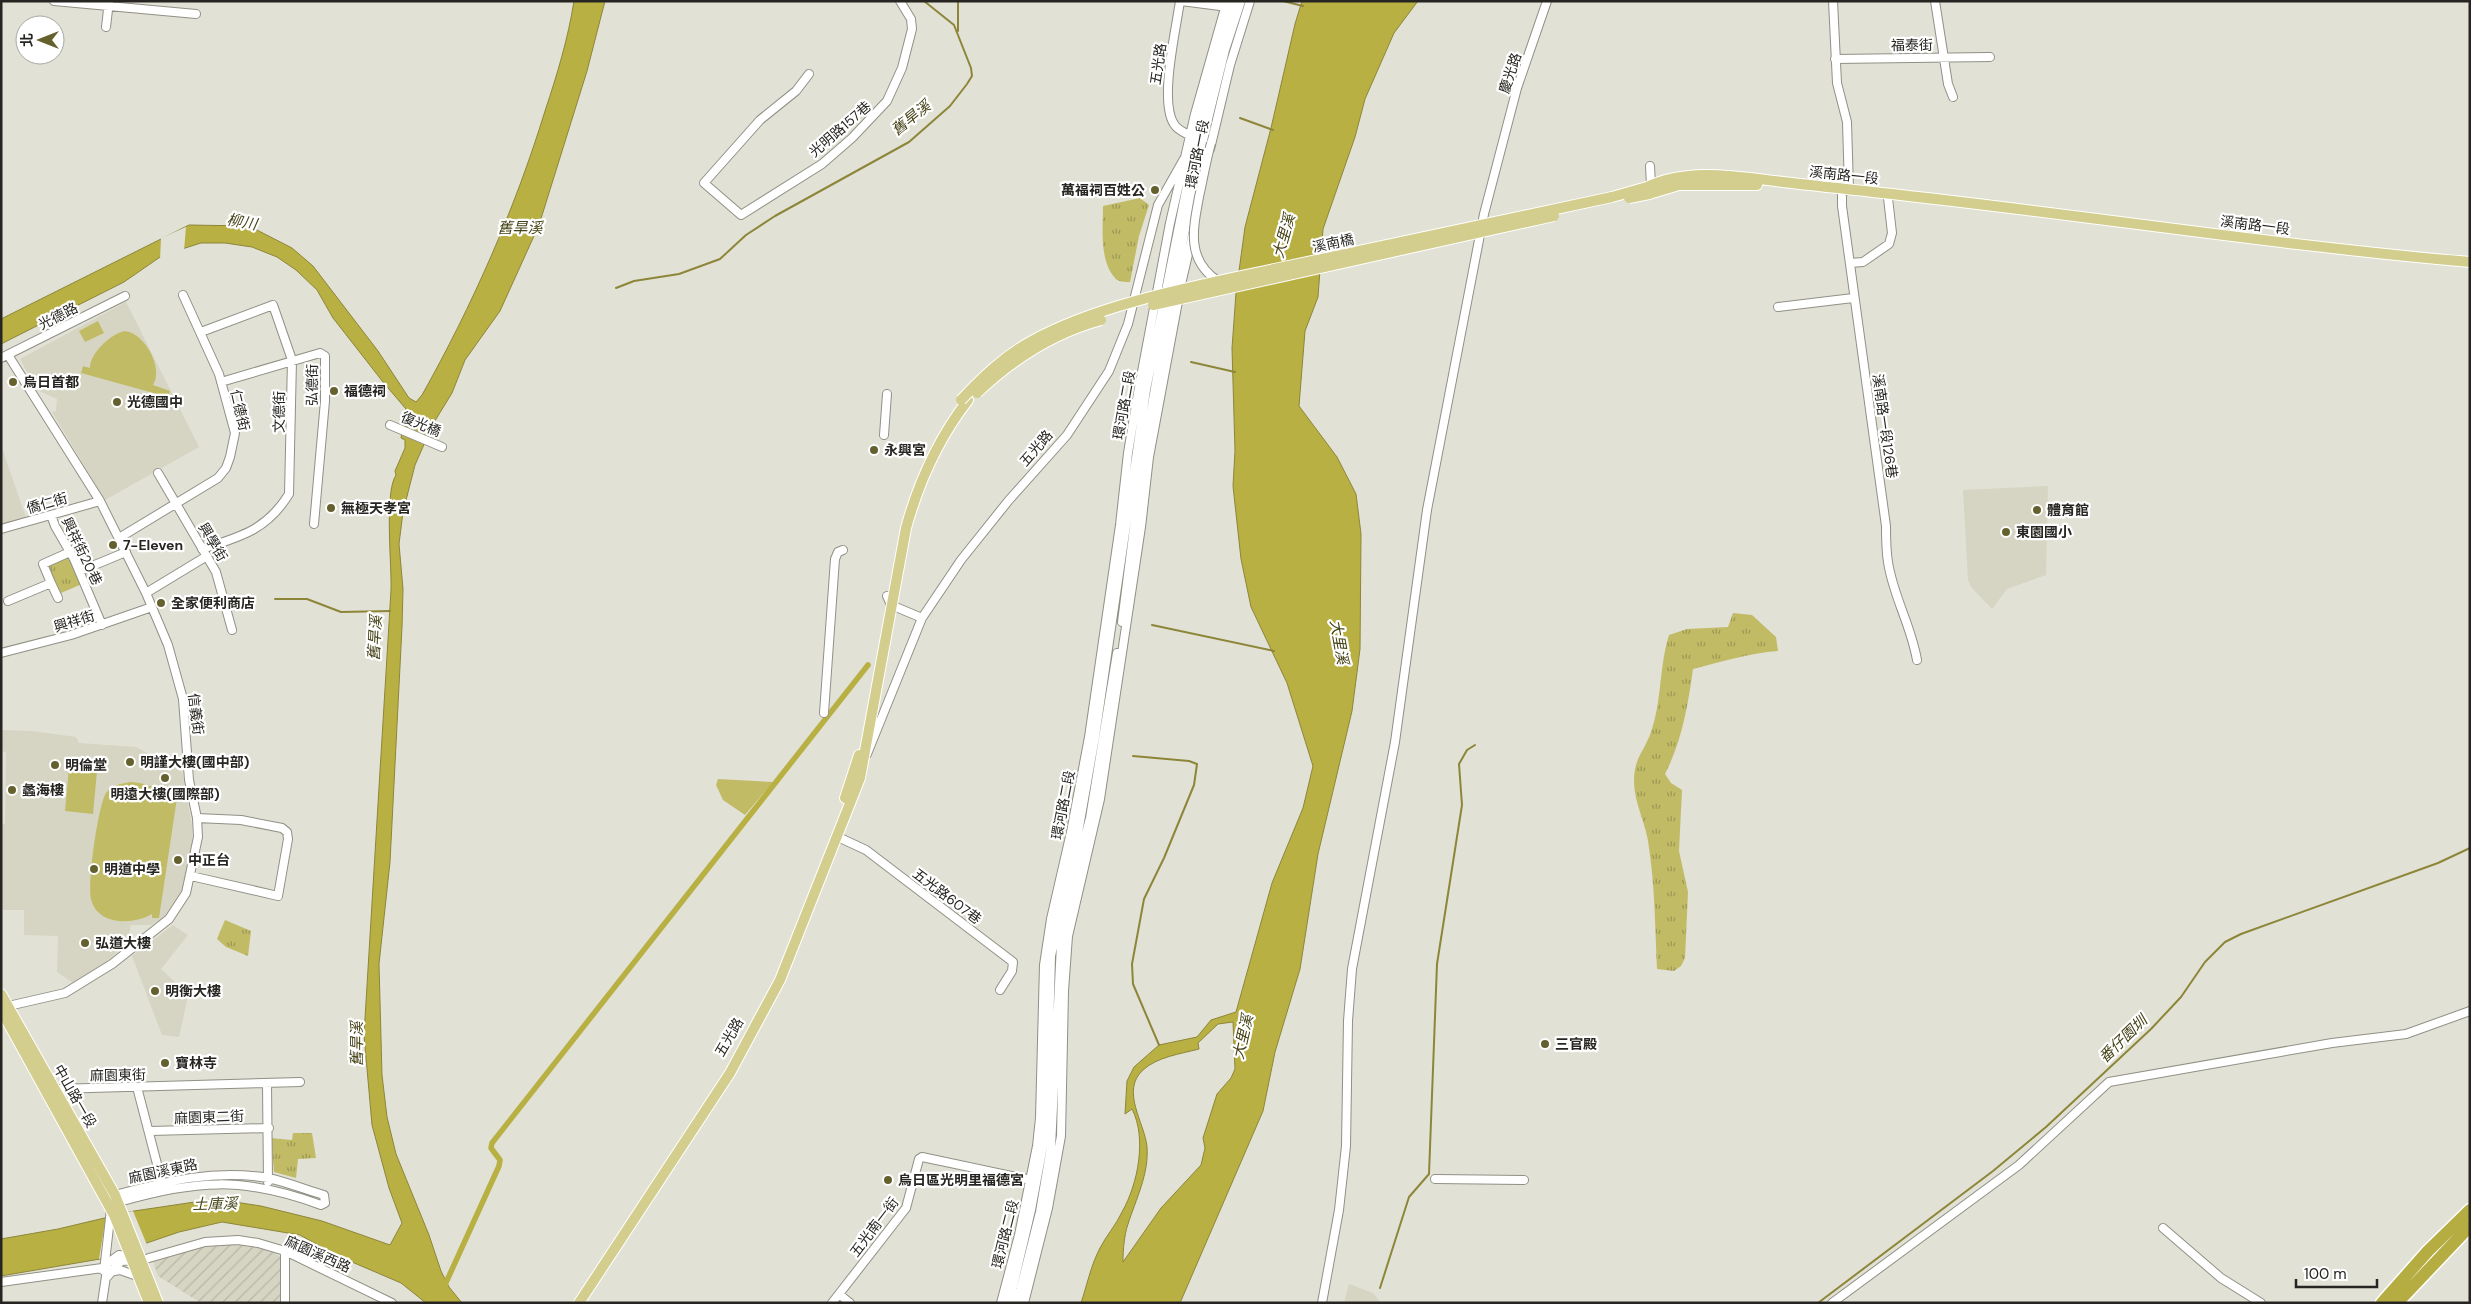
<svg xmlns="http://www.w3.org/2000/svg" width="2471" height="1304" viewBox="0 0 2471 1304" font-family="'DM Sans','Noto Sans TC',sans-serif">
  <defs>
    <pattern id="industrial-furrows" width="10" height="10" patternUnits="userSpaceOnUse" patternTransform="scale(1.25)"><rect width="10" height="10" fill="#d6d5c3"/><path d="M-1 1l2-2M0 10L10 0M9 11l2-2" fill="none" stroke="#b8b7a7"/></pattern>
    <pattern id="park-tufts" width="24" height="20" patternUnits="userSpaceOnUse" patternTransform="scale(1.25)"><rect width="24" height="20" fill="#c1bb66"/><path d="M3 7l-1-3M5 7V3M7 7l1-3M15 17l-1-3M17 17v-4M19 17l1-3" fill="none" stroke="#9d9854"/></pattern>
  </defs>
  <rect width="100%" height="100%" fill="#e1e1d5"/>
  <path fill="#d6d5c3" d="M126,302L199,447L105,500L52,412L56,411L57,399L37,390L20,359Z
    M1,445L26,518L1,525Z
    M2048,486L2046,575L2007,589L1992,609L1971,587L1968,580L1963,490Z
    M1,730L32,731L76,737L79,743L136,747L182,771L192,826V843L182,894L163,918L151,925H131L127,943L106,962L73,983L57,972L58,936L24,935V910H1V824H5L6,752L1,751Z
    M173,925L188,935L161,969L176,983L174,992L188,996L179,1037L162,1035L132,956Z
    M1349,1284L1373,1293L1381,1303H1344Z"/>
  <path fill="url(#industrial-furrows)" d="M235,1244L267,1249L281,1257L280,1303H201L158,1276L152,1259L195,1248Z"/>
  <path fill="#c1bb66" d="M98,321L104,333L85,342L79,331Z
    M124,331C144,332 164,367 153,385L170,391L168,397L81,373L83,366L90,368C90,353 110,335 124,331Z
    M69,768L97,771L93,814L65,811Z
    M718,779L773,782L745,815L723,800L716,785Z
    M130,782C147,783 161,788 170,804L172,797L177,798L159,918H152V914C134,925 97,926 91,899C87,885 98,805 106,793C112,785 120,784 130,782Z"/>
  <path fill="url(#park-tufts)" d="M1140,198L1149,205L1139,236L1130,282C1125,282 1118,282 1115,278C1099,260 1103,228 1103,206Z
    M68,555L82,584L61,593L47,566Z
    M1733,613L1752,615L1776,637L1778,651C1749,653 1721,662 1693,669C1688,705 1682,741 1665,774L1671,783L1682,790L1679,851L1688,892L1685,958L1681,966L1674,971L1657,969C1655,929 1655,887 1649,848C1647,825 1634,804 1634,781C1634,758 1644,752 1651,732C1662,701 1659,667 1669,635L1687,629L1728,627Z
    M225,920L251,931L248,956L226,947L217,939Z
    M293,1133H312L316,1158L298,1159L296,1178L274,1172L271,1138L292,1140Z"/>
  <path fill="#b9b043" stroke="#8d8639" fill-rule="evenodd" d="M574,1H605L587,71L539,225L500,311L465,360L452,393L433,424L415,465L403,512L399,544L403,589L402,627L390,862L379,964L382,1075L387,1117L396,1154L429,1235L441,1271L449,1287L462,1303H426L401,1283L338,1256L300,1235L222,1222L179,1232L100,1259L1,1276V1239L58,1229L134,1211L215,1199L261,1206L322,1221L390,1245L402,1223L389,1188L372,1125L364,1035L391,590C392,566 384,493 396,475L395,471L405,448V440L401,438L406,409L383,382L333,318L317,290L296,270L277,257L252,247L225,243H201L163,255L124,282L1,344V319L189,225L249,226L292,248L313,266L378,351L409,398L416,402L422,395C472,306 515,209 545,111C557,75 568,39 574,1Z
    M1302,1H1418L1394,33L1365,99L1355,137L1323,229L1318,297L1305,331L1299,406L1337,457L1356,494L1361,534L1360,649L1352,711L1318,854L1300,969L1275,1052L1263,1111L1180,1303H1081C1087,1285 1091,1265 1100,1248C1106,1236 1116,1225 1122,1212C1138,1184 1147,1138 1132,1109L1125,1114L1127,1081L1134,1067L1159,1045L1197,1037L1211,1020L1236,1012L1272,883L1303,808L1313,766L1287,683L1251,607L1241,559L1233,486L1235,451L1232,348L1236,293L1245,227L1271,128L1295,24ZM1233,1022L1235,1069L1231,1078L1217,1094L1203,1138L1205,1148L1201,1165L1161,1208L1123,1262C1123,1250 1124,1236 1128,1224C1136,1199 1149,1174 1147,1147C1145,1123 1120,1091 1143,1070C1157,1057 1180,1054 1199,1049L1198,1043L1218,1024Z"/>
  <path fill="#e1e1d5" d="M186,227L184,251L160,260L161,238Z
    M133,1211L147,1245L99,1259L106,1216Z"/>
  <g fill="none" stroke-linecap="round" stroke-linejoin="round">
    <path stroke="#8d8639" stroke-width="2" d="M958,1V31
      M1283,1L1303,6
      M1240,118L1273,130
      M616,288L634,281L679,274L720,259L746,235L775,216L909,142L950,106L967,84L972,76L971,68L954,25L924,1
      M1191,362L1235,372
      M275,599H307L341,612L390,611
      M1152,625L1274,651
      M1133,756L1189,761L1197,764L1194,785L1164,858L1144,899L1132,964L1133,984L1159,1045
      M1380,1288L1409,1197L1429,1174L1437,964L1462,805L1459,764L1467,750L1475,745
      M1818,1303L1993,1171L2046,1127L2151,1029L2181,997L2205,962L2225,942L2241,934L2438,863L2470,848"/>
    <path stroke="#b9b043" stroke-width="5.5" d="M444,1287L499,1166L500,1160L491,1148L492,1143L868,665"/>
    <defs>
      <path id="minor" d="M54,1L196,14
        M1180,1C1176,30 1159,101 1174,124C1178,131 1186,133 1193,137
        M1181,1L1228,7
        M1833,1L1837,83L1847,122L1849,189L1842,193V206L1886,526C1886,538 1886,550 1888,562C1893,596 1911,625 1917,660
        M1935,1L1948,84L1953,97
        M106,27L109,1
        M1835,59L1990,57
        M809,74L796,91L760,120L704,183L741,215L822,164L852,138L887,101L902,68L912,29L911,19L900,1
        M1210,149L1230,65L1250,1
        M1650,166L1651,185
        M1850,263L1863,262L1889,244L1892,233L1888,198
        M1778,307L1853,298
        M201,332L273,305L292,360L289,494C267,530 240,537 202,549
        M1,358L125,296
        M221,382L320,353L325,356V401L314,524
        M390,425L442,447
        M884,435L887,394
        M158,473L216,572L232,630
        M51,515L55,526L74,559L102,625
        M1,529L100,501
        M119,538L218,478L226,468L230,457L235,433L219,374L183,295
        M80,571L126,552
        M51,583L43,564L70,552
        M146,593L207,556
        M887,596L891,605L922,618
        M8,601L51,583L58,598
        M1122,622L1143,457L1168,314L1205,131L1225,50L1241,1
        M1,653L71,635L152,607
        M824,713L835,559L838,552L843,550
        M867,754L922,618L961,560L1009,500L1067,435L1109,371L1128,324L1158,205L1184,159
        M838,837L866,850L1013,962L1012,971L1000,990
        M191,876L278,896L288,839L287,832L282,828L241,820L197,818
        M4,1007L65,993L112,964L169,919L186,893L198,837L197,818L189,780L183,699L168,645L146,593L100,501L8,355
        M267,1084L268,1182
        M137,1087L163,1187
        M56,1089L300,1082
        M150,1131L269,1128
        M1435,1179L1524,1180
        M115,1195C167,1181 215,1169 268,1178C287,1182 306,1190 324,1195L325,1203L321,1205C242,1176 197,1180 119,1202
        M2163,1228L2221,1278L2261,1303
        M104,1271L111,1209
        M109,1272L120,1270L140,1277
        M107,1277L121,1261L142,1260L205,1242L238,1240L258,1243L285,1251L392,1303
        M1,1282L102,1268
        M839,1294L850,1303
        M102,1303L108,1263L119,1255L133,1257
        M285,1303V1251
        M832,1303L906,1208L919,1159L922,1157L1031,1180
        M1001,1303L1019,1235L1037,1146L1040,1118L1044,965L1051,919L1071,832L1089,737L1120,525L1128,453L1138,393L1170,223L1195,114L1227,1
        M1009,1303L1031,1210L1043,1146L1047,1118L1051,956L1078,833L1095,737L1146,390L1201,116L1234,1
        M1017,1303L1040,1212L1051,1147L1061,944L1070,895L1090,818L1117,653
        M1024,1303L1048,1208L1061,1136L1064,991L1068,936L1100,799L1141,527L1149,457L1182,280L1193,233
        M1322,1303L1339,1210L1346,1146L1348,1021L1352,969L1395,742L1427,510L1484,214L1517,88L1547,1
        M1832,1303L2019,1165L2109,1082L2332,1043L2406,1034L2470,1011"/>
      <path id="major" d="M1647,187C1689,167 1739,177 1783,182C1816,186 1849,189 1882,193C2078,214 2273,245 2470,262
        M1649,194L1679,185H1757
        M845,798L859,755
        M1,994L115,1195L158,1303
        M1,1010L114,1215L149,1303
        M579,1303L730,1073L780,980L860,778L906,528C919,481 938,439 968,400"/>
      <path id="highway" d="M2382,1303L2428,1251L2470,1210
        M2397,1303L2470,1226"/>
    </defs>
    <use href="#minor" stroke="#919086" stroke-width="10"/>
    <use href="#major" stroke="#fff" stroke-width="12"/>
    <use href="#highway" stroke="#fff" stroke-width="15"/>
    <use href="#minor" stroke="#fff" stroke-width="8"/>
    <use href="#major" stroke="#d3ce8e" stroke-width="10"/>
    <use href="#highway" stroke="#b5ad42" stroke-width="12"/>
    <defs>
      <path id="minor-bridge" d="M1211,143C1206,161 1203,179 1199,197C1193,229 1186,260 1218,281"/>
      <path id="major-bridge" d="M1629,198L1649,194
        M1153,305L1554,216
        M977,393C1013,359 1053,333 1101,320
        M961,400C982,378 1003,357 1030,342C1100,303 1201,285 1279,268C1390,244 1501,220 1612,197L1647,187"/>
    </defs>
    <use href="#minor-bridge" stroke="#919086" stroke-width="10" stroke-linecap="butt"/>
    <use href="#major-bridge" stroke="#fff" stroke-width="12" stroke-linecap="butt"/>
    <use href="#minor-bridge" stroke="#fff" stroke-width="8"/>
    <use href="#major-bridge" stroke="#d3ce8e" stroke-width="10"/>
  </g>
  <g fill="#65612e" stroke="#fff" stroke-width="2">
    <circle cx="1155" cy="190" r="5"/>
    <circle cx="13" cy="382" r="5"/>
    <circle cx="334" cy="391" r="5"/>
    <circle cx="117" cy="402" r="5"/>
    <circle cx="874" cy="450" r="5"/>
    <circle cx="331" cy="508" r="5"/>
    <circle cx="2037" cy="510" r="5"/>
    <circle cx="2006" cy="532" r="5"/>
    <circle cx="113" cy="545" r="5"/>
    <circle cx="161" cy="603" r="5"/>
    <circle cx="130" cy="762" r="5"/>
    <circle cx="55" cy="765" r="5"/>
    <circle cx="165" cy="778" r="5"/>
    <circle cx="12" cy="790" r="5"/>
    <circle cx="178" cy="860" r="5"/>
    <circle cx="94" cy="869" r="5"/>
    <circle cx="85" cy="943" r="5"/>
    <circle cx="155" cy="991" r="5"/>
    <circle cx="1545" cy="1044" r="5"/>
    <circle cx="165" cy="1063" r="5"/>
    <circle cx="888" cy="1180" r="5"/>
  </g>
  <g text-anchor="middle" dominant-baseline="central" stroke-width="4.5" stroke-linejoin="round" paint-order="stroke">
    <g font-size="14" fill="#262521" stroke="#fff">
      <text transform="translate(1912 45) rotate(-1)">福泰街</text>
      <text transform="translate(1158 64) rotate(-82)">五光路</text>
      <text transform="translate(1510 73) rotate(-72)">慶光路</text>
      <text transform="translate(840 129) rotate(-41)">光明路157巷</text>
      <text transform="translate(1197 154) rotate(-79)">環河路一段</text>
      <text transform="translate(1844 175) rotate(6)">溪南路一段</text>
      <text transform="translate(2255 225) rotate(7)">溪南路一段</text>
      <text transform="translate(1333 243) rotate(-12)">溪南橋</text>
      <text transform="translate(58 316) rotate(-27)">光德路</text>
      <text transform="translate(312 385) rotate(-89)">弘德街</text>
      <text transform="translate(1124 405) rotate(-80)">環河路二段</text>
      <text transform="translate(240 410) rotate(77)">仁德街</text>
      <text transform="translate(279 412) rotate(-89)">文德街</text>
      <text transform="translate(421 424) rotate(23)">復光橋</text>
      <text transform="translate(1885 426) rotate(82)">溪南路一段126巷</text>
      <text transform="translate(1036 448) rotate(-49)">五光路</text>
      <text transform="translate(47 503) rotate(-16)">僑仁街</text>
      <text transform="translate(213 542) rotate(59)">興學街</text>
      <text transform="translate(82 551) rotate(64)">興祥街20巷</text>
      <text transform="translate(74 621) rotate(-17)">興祥街</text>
      <text transform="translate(196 714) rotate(83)">信義街</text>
      <text transform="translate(1063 805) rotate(-79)">環河路二段</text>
      <text transform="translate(947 896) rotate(37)">五光路607巷</text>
      <text transform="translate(729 1037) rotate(-60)">五光路</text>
      <text transform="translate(118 1075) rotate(-1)">麻園東街</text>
      <text transform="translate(75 1096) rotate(60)">中山路一段</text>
      <text transform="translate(209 1117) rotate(-2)">麻園東二街</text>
      <text transform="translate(163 1171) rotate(-12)">麻園溪東路</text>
      <text transform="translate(874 1227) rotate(-53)">五光南一街</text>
      <text transform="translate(1005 1234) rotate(-76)">環河路二段</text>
      <text transform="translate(318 1254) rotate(24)">麻園溪西路</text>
    </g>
    <g font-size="14" font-weight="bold" fill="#262521" stroke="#fff" text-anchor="start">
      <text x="1145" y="190" text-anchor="end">萬福祠百姓公</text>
      <text x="23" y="382">烏日首都</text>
      <text x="344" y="391">福德祠</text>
      <text x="127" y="402">光德國中</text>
      <text x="884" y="450">永興宮</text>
      <text x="341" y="508">無極天孝宮</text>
      <text x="2047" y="510">體育館</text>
      <text x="2016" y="532">東園國小</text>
      <text x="123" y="545">7-Eleven</text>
      <text x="171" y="603">全家便利商店</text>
      <text x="140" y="762">明謹大樓(國中部)</text>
      <text x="65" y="765">明倫堂</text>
      <text x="22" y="790">蠡海樓</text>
      <text x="165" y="794" text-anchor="middle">明遠大樓(國際部)</text>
      <text x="188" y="860">中正台</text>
      <text x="104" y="869">明道中學</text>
      <text x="95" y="943">弘道大樓</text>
      <text x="165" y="991">明衡大樓</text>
      <text x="1555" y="1044">三官殿</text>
      <text x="175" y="1063">寶林寺</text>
      <text x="898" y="1180">烏日區光明里福德宮</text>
    </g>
    <g font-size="15" font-style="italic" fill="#454215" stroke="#fff">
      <text transform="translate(911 118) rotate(-39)">舊旱溪</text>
      <text transform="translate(242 222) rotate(10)">柳川</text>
      <text x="520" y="228">舊旱溪</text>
      <text transform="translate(1284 236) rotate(-74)">大里溪</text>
      <text transform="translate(375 638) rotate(-87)">舊旱溪</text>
      <text transform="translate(1339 642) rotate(80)">大里溪</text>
      <text transform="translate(1243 1037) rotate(-77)">大里溪</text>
      <text transform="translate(2123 1039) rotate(-44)">番仔園圳</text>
      <text transform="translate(357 1044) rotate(-90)">舊旱溪</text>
      <text transform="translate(215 1204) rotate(-1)">土庫溪</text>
    </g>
  </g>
  <rect width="2471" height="1304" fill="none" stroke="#262521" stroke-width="5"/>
  <g transform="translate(40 40) rotate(270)"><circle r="24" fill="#ffffff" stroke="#a8a8a6"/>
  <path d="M0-4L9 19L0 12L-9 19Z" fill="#65612e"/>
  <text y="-8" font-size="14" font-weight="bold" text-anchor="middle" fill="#262521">北</text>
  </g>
  <path d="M2296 1279v8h81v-8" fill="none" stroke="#262521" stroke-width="2.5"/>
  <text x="2304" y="1279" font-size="15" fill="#262521" stroke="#ffffff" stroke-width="4" paint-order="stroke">100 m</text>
</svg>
